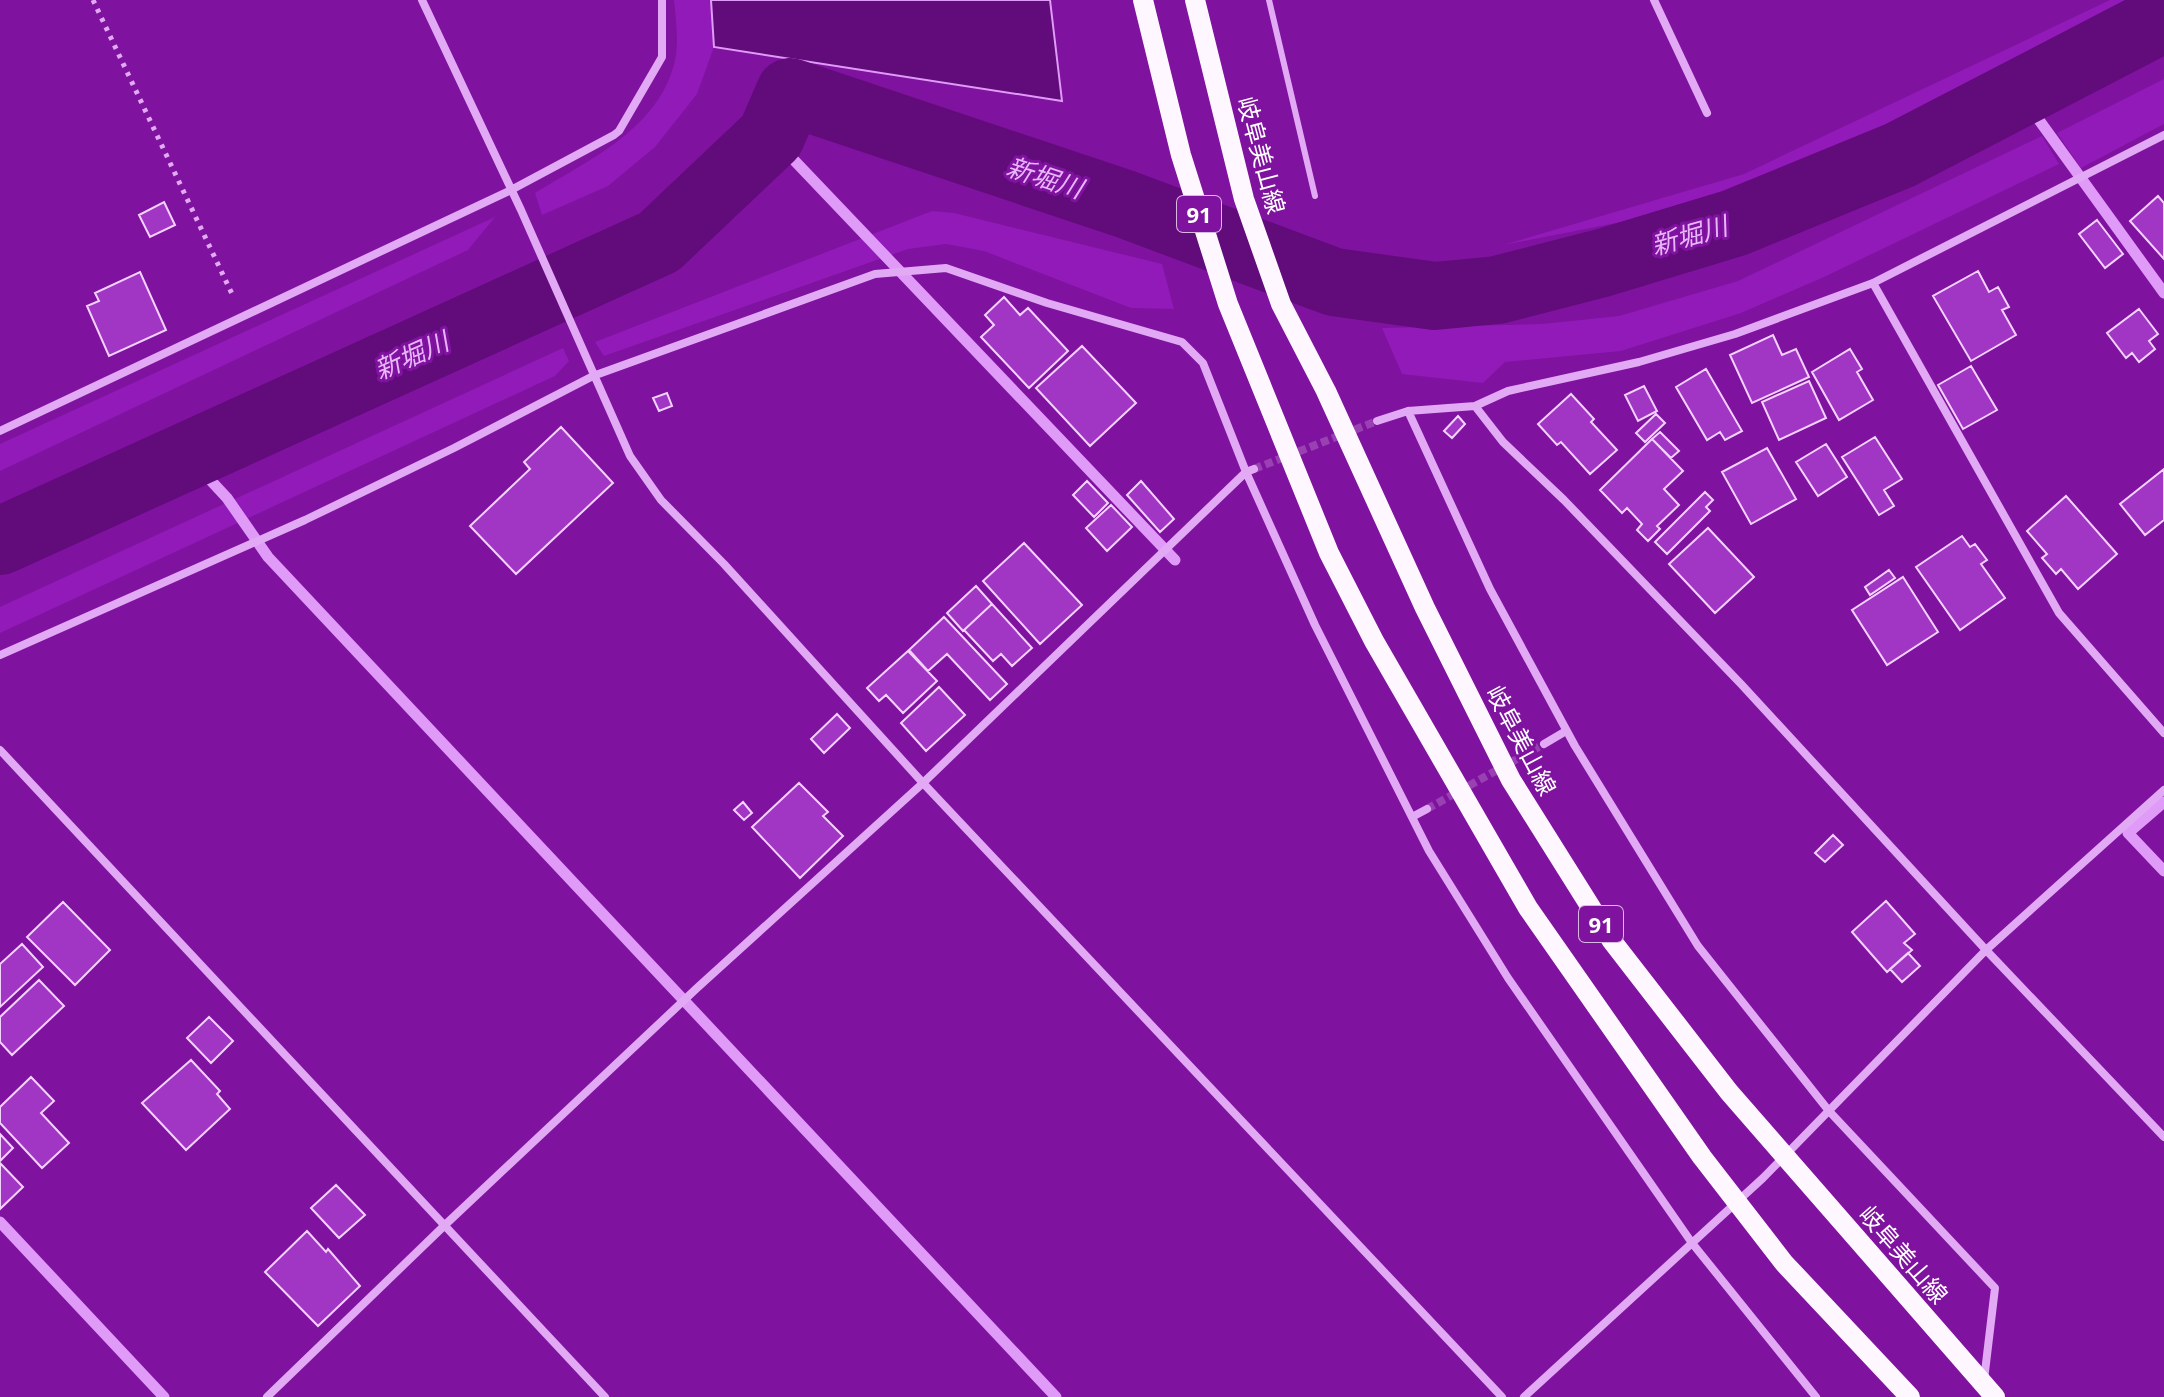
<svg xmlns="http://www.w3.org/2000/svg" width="2164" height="1397" viewBox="0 0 2164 1397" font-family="'Open Sans','Noto Sans JP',sans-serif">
  <rect width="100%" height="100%" fill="#7f129f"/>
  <path fill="#921ab9" d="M674,0H711L714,47L697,94L655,147L608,186L542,215L535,193C587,161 654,131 673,68C680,47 676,21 674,0Z
    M2110,0H2148L1724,202L1503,245L1744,174Z
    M2164,79V124L2081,168L2057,133Z
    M2042,136L2059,164L1824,277L1741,313L1621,351L1505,362L1483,383L1402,374L1382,328L1542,324L1619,316L1738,281Z
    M932,211L954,213L1162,264L1174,309L1131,308L984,251L946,244L908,249L604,356L595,342Z
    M495,217L468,250L0,471V444Z
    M563,348L569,361L555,376L0,633V607Z"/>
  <path fill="#620b7b" stroke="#e09bf8" stroke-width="2" d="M711,0H1050L1062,101L714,47Z"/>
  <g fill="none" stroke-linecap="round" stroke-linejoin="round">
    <path stroke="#e09bf8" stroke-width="11" d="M2031,109L2164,293
      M771,136L1175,560
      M188,456L227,498L268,557L1056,1397
      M2164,802L2128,833L2164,871
      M0,1222L164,1397"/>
    <path stroke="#620b7b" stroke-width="68" d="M0,541L659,242L771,136L790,92L1125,204L1334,282L1435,296L1497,290L1602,263L1734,223L1900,155L2164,18"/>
  </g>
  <path fill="#a236c4" stroke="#f3d2fe" stroke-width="2" d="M2158,196L2164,203V259L2130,221Z
    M164,202L175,225L150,237L139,215Z
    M2097,220L2123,254L2105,268L2079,234Z
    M1978,271L1989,292L1998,287L2009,307L2002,310L2016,335L1971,361L1933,296Z
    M140,272L166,330L109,356L87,306L99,301L95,293Z
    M1004,297L1020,315L1028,308L1068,351L1029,388L981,337L994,325L985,315Z
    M2139,309L2158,334L2149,341L2155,349L2139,362L2132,353L2126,358L2107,333Z
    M1773,335L1782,355L1796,349L1809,377L1752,403L1730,355Z
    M1082,346L1136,403L1090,446L1036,388Z
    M1850,349L1862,369L1857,372L1873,400L1839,420L1812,372Z
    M1971,366L1997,410L1963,429L1938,385Z
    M1706,369L1742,431L1725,440L1720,432L1707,440L1676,387Z
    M1809,381L1826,418L1779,440L1762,402Z
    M1644,386L1657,411L1638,421L1625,395Z
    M667,393L672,406L659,411L653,398Z
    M1571,394L1594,419L1591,422L1617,450L1590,474L1561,442L1557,445L1538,424Z
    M1656,414L1665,423L1645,442L1636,433Z
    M1458,416L1465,424L1452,438L1444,431Z
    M561,427L613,483L516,574L470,526L530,469L524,462Z
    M1660,432L1679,451L1671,458L1652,439Z
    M1875,437L1902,479L1884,490L1894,506L1879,515L1842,457Z
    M1652,439L1683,471L1664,489L1679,505L1657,526L1660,529L1648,541L1637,530L1642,524L1627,508L1622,513L1600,490Z
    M1826,444L1847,477L1818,496L1796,462Z
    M1767,448L1796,499L1751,524L1722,472Z
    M2164,469V520L2145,535L2120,504Z
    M1087,481L1108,503L1094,517L1073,495Z
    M1141,481L1174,519L1160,532L1127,495Z
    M1705,492L1713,500L1706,507L1710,511L1667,554L1655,542Z
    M2066,496L2117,554L2078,589L2061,569L2056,574L2042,558L2047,554L2027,531Z
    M1111,505L1132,527L1107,551L1086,528Z
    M1708,528L1754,577L1715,613L1669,564Z
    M1962,536L1970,547L1975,544L1987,560L1981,564L2005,598L1960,630L1916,567Z
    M1024,543L1082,605L1040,644L983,581Z
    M1889,570L1895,578L1870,595L1865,587Z
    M1903,577L1938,632L1887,665L1852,610Z
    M976,586L992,604L963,631L947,613Z
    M992,604L1032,648L1012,666L1001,654L993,661L964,630Z
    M944,617L1007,684L990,700L947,654L928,671L909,650Z
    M908,651L937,681L903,713L886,695L879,701L867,688Z
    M939,687L965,715L926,751L901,723Z
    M837,714L850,728L824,753L811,739Z
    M799,783L828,812L823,816L843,836L800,878L752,827Z
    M743,802L752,813L744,820L734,810Z
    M1833,835L1843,845L1825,862L1815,853Z
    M1886,901L1915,934L1904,943L1912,950L1887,972L1852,932Z
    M63,902L110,950L75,985L27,937Z
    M22,944L43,967L0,1007V964Z
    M1908,953L1920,966L1902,982L1890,969Z
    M39,980L64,1006L12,1055L0,1042V1017Z
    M209,1017L233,1041L211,1063L187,1038Z
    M191,1060L220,1091L217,1094L230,1109L186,1150L142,1103Z
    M31,1077L54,1101L41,1113L69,1143L42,1168L0,1123V1107Z
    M0,1134L13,1148L0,1161Z
    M0,1163L23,1187L0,1209Z
    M336,1185L365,1215L339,1238L311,1208Z
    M307,1231L326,1252L328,1249L360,1286L318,1326L265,1272Z"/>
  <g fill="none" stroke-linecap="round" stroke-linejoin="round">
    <path stroke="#9941b2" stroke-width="8" stroke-dasharray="8 4" stroke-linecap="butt" d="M1254,469L1377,421
      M1427,809L1544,744"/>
    <path stroke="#e2a9f5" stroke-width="5" stroke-dasharray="4 6" stroke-linecap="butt" d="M93,0L233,296"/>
    <path stroke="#e2a9f5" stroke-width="6" d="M1269,0L1315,196"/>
    <path stroke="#e2a9f5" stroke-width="8" d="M422,0L521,210L630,456L661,500L724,564L923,783L1502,1397
      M1654,0L1707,113
      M1873,283L2059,613L2164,733
      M1475,406L1503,442L1564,500L1741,684L1986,950L2164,1137
      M1408,411L1490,589L1575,746L1698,946L1829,1111L1995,1288L1984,1380
      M1377,421L1408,411L1475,406L1508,391L1639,362L1735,334L1873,283L2164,135
      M0,431L511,190L614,135L619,131L662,57V0
      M0,655L305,520L454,448L593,376L875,274L946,268L1047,303L1182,342L1203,363L1246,472L1315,625L1429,851L1508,978L1692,1243L1816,1397
      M1544,744L1566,731
      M0,750L605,1397
      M1412,817L1427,809
      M267,1397L446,1224L697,988L923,783L1246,472L1254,469
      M1524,1397L1763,1178L1986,950L2164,790"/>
    <path stroke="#fef7ff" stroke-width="20" d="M1143,0L1181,155L1228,304L1329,553L1374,641L1528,908L1702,1157L1784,1263L1910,1397
      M1195,0L1244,199L1281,304L1326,391L1425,608L1511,780L1612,941L1729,1092L1995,1397"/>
  </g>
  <g text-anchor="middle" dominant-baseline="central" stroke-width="6" stroke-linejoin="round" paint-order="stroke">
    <g fill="#7f129f" stroke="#d9b8e2" stroke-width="2">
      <rect x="1177" y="196" width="44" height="36" rx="6"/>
      <rect x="1579" y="906" width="44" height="36" rx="6"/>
    </g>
    <g font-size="22" font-weight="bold" fill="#fff">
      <text x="1199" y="214">91</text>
      <text x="1601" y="924">91</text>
    </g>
    <g font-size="24" fill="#fff" stroke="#7f129f">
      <text transform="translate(1262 155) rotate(75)">岐阜美山線</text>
      <text transform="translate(1522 740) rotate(62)">岐阜美山線</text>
      <text transform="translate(1904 1254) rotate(49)">岐阜美山線</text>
    </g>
    <g font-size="26" font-style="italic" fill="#eab6fb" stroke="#7f129f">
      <text transform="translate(1045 177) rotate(18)">新堀川</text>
      <text transform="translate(1689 235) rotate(-16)">新堀川</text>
      <text transform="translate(411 355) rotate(-24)">新堀川</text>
    </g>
  </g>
</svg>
